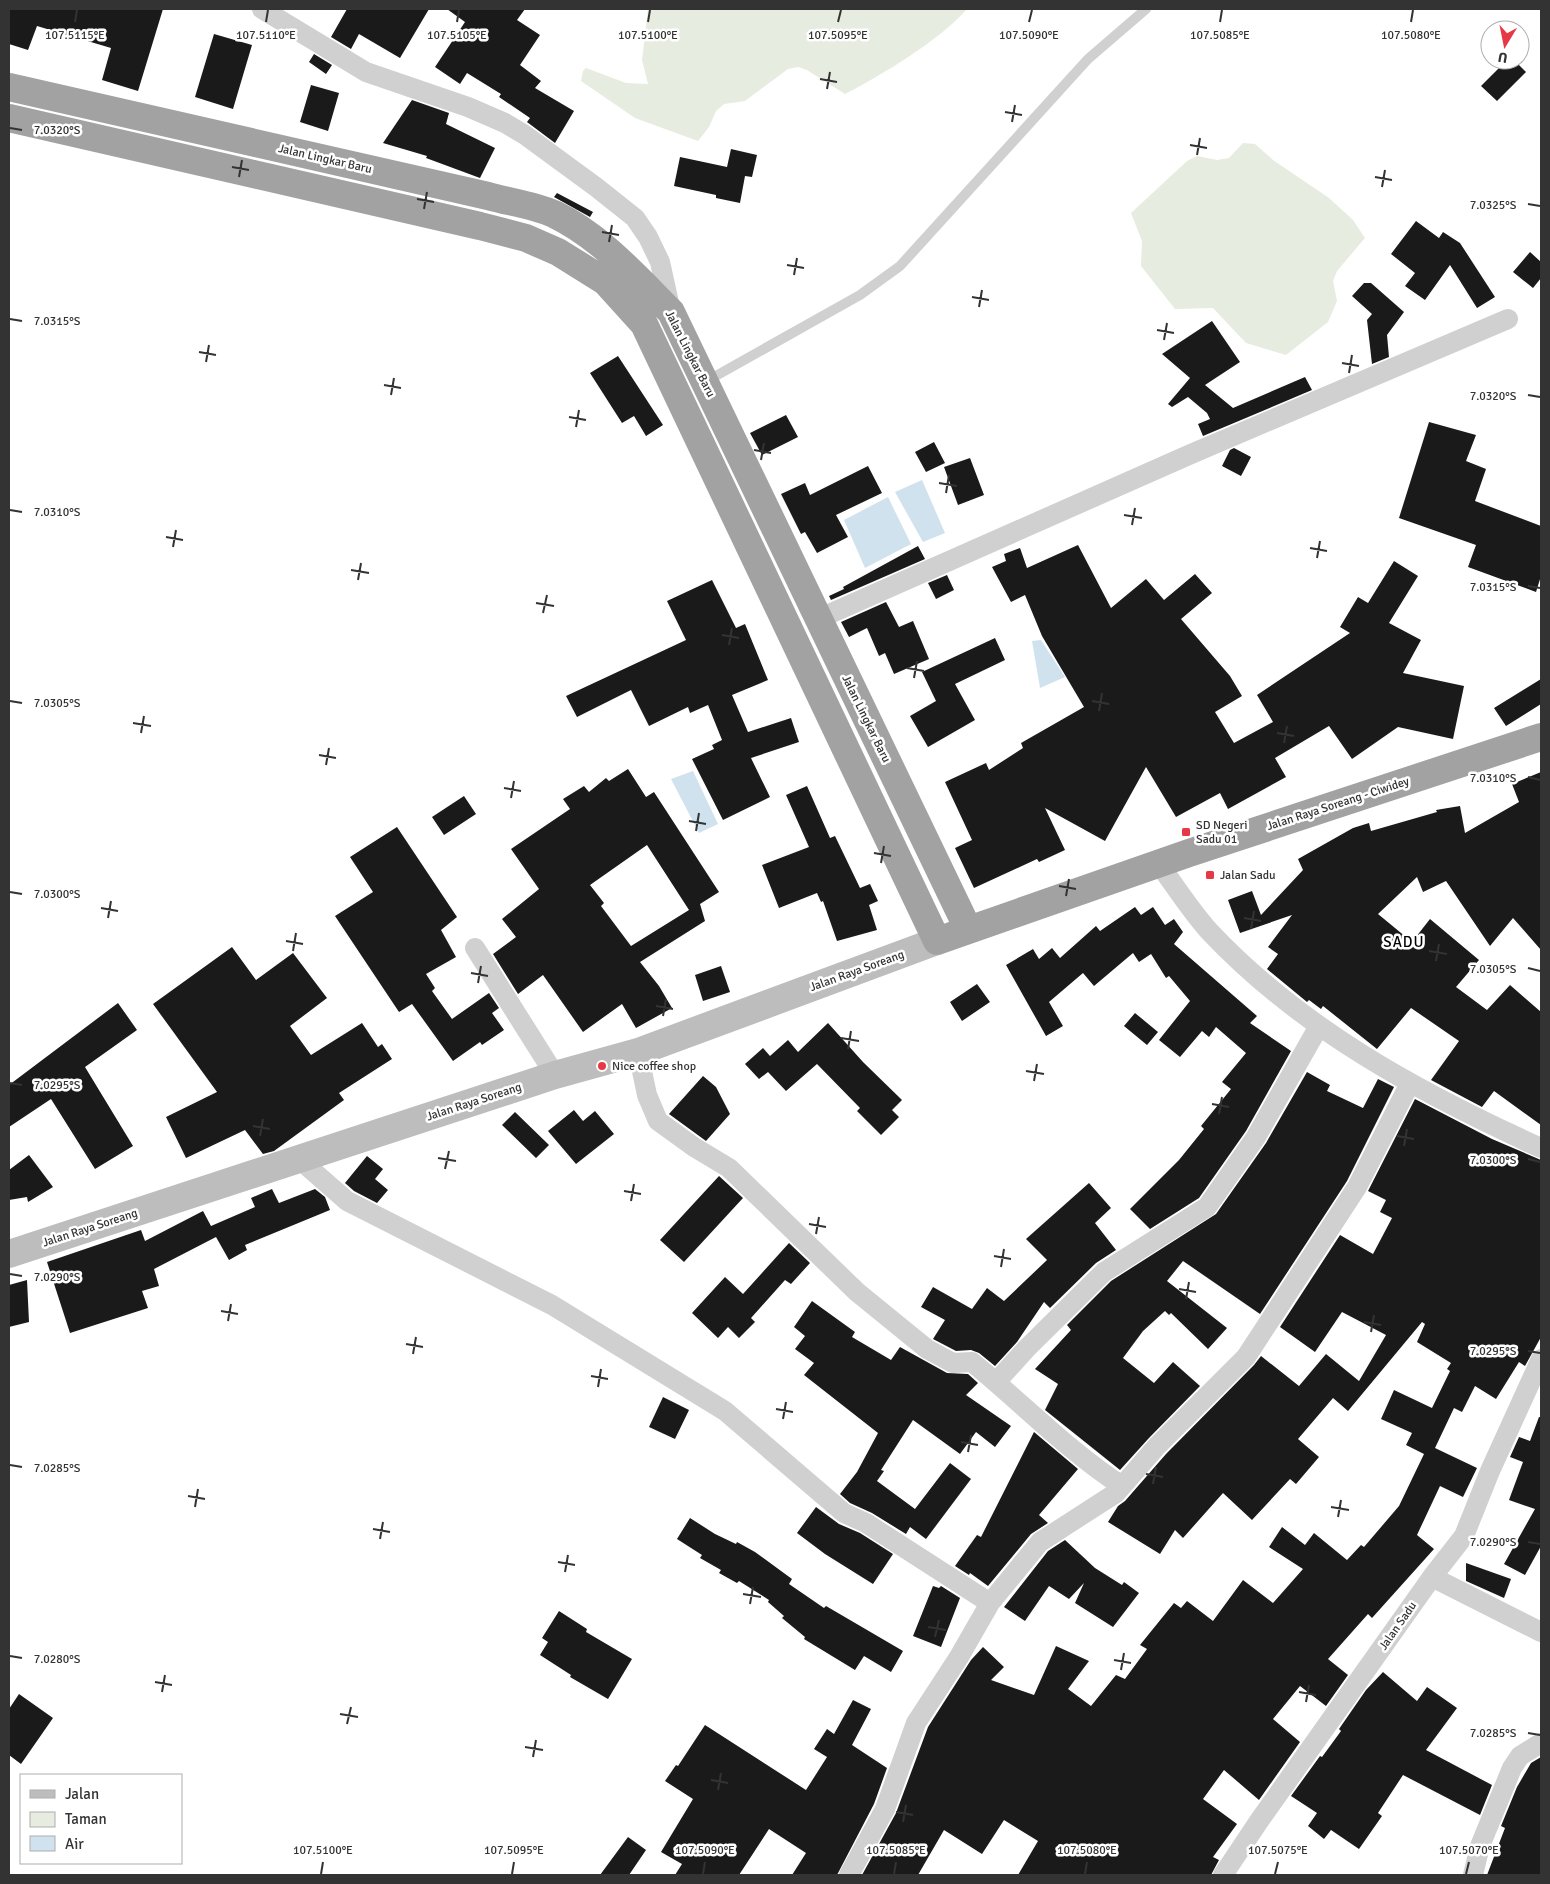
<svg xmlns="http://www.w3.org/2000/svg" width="1550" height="1884" viewBox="0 0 1550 1884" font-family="Signika,sans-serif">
  <rect width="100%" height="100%" fill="#fff"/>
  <path fill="#e6ecdf" d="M648,9H967C940,40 882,75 845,94L807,70L798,67L788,69L745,101L724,104L716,111L709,127L698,141L635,118L581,81L583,71L586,68L626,83L648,84L642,60Z
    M1243,143L1255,144L1273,160L1329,198L1353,220L1365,238L1337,271L1333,281L1337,301L1328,322L1286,355L1246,343L1213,308L1175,309L1141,266L1142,241L1131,213L1187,161L1197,156L1217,160L1229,158Z"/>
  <path fill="#cfe2ee" d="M922,480L945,533L923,542L895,492Z
    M888,497L911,544L865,568L844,520Z
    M1041,640L1065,677L1040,688L1032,641Z
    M693,771L718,824L699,833L671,779Z"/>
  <path fill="#1a1a1a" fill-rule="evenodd" d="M9,9H163L138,91L102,80L111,48L37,26L28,50L9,44Z
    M347,9H429L400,58L359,34L351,49L331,37Z
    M447,9H525L517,20L540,35L520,65L541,81L535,88L574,111L555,143L527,122L530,118L499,97L501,94L467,73L460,84L435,67L465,22Z
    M214,34L252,45L233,109L195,97Z
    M314,54L332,65L326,74L309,62Z
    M1507,60H1514L1526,72L1497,101L1481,86Z
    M311,85L339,93L328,131L300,122Z
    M412,100L449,113L446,124L495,148L480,178L426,158L427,156L383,143Z
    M731,149L757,155L752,177L745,176L740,203L716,198V195L674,186L680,157L727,167Z
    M557,193L593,212L590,217L554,197Z
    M1416,221L1439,238L1443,232L1460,243L1495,297L1477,308L1450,265L1425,300L1405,286L1415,273L1391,254Z
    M1530,252L1541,262V278L1533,288L1513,272Z
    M1364,283H1371L1404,312L1387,335L1389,357L1372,364L1367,320L1372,314L1352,296Z
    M1212,321L1240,362L1205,385L1233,408L1305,377L1312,390L1203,436L1198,424L1210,419L1207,413L1188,397L1172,407L1168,404L1190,378L1162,354Z
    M618,356L663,425L646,436L634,416L622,423L590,373Z
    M786,415L798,437L762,455L750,433Z
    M1429,422L1476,435L1466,461L1486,469L1475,501L1541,526V576L1536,592L1468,567L1476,545L1399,518Z
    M934,442L945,463L926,472L915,452Z
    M1234,448L1251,457L1241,476L1222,466L1230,450Z
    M970,458L984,495L958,505L944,467Z
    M868,466L882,493L836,515L848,537L817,553L805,532L801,534L781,494L805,483L810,495Z
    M1078,545L1111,608L1146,579L1164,600L1195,574L1212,593L1181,619L1230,676L1242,696L1215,712L1234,743L1273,722L1257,695L1350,633L1340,627L1358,597L1368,603L1394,561L1418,576L1389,623L1421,640L1403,673L1464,686L1453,739L1398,727L1352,759L1329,726L1275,758L1286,777L1228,809L1220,793L1176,817L1146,767L1105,841L1045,808L1065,850L1039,862L1037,859L974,888L955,848L972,840L945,782L986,763L989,770L1023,748L1021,743L1084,707L1042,636L1025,595L1011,602L992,567L1006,561L1004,554L1020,548L1027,568Z
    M918,546L925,559L831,600L829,596L844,589L843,587Z
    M947,575L954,590L936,599L928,583Z
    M712,580L736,628L745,624L768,680L732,695L748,732L791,718L799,742L751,758L770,797L723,820L692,759L714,749L712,745L722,740L708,705L690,713L688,707L649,726L631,690L577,717L566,696L686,640L667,601Z
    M886,602L899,627L913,621L929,659L894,674L885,653L879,656L867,628L849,637L841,622Z
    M995,638L1005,660L955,684L975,720L928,747L910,716L936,701L922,672Z
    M1541,679V704L1506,726L1494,708Z
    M628,769L646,797L654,792L719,892L700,904L705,921L640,962L659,986L672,1008L636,1028L622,1004L583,1032L543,975L518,994L493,954L516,937L502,919L539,889L511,849L570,809L563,799L584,786L589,792L606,778L609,781ZM647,845L689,910L631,946L601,906L604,903L590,885Z
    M1541,772V950L1513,918L1490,946L1446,881L1423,892L1417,877L1378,914L1412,942L1430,919L1479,960L1456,987L1487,1010L1510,985L1541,1012V1125L1494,1091L1482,1107L1431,1080L1459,1041L1411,1008L1377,1049L1323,1006L1321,1009L1309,1000L1307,1002L1267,969L1278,954L1268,947L1292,915L1240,933L1228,900L1252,891L1261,915L1303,870L1298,859L1353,828L1369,823L1371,831L1437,812L1436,810L1460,806L1465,833L1519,802L1512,784Z
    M807,786L830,838L835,836L860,888L870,884L878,901L869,905L877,930L837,941L823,901L821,902L817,893L779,908L762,865L809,847L786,795Z
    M464,796L476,814L444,835L432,817Z
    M397,827L457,917L441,930L456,957L426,974L435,988L432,991L452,1019L489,993L499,1008L492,1013L504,1030L482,1045L480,1042L453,1061L412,1004L399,1012L335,916L373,892L350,857Z
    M1135,907L1141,915L1153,907L1165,925L1174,919L1183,932L1174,944L1257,1016L1250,1023L1291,1051L1246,1131L1199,1198L1150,1229L1130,1209L1179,1160L1204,1129L1201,1126L1231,1089L1222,1082L1246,1053L1216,1027L1209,1037L1202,1031L1180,1057L1159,1040L1190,1001L1169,976L1166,978L1151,954L1139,962L1133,953L1094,986L1083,973L1049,1002L1063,1026L1046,1036L1006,965L1033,949L1039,959L1052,948L1060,958L1096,926L1100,931Z
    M232,947L256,980L293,953L327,998L290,1026L311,1055L362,1023L378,1047L382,1044L392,1059L339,1093L344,1100L274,1151L263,1154L245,1130L186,1158L166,1117L217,1092L153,1004Z
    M721,966L730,992L703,1001L695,975Z
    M977,984L990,1002L962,1021L950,1002Z
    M118,1003L137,1030L85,1067L133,1146L95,1169L51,1099L9,1127V1085Z
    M1135,1013L1158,1032L1147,1045L1124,1026Z
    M828,1023L863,1062L902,1100L892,1110L899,1117L881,1135L857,1111L860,1108L817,1064L786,1091L768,1072L759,1079L745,1064L763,1048L770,1056L788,1040L798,1052Z
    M1307,1072L1330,1085L1327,1091L1363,1108L1378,1079L1394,1087L1347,1181L1260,1314L1183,1261L1167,1281L1227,1328L1208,1349L1171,1313L1169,1315L1165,1311L1143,1331L1123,1358L1154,1383L1173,1362L1200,1386L1149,1438L1120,1470L1045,1410L1058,1384L1035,1369L1071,1330L1067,1325L1111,1281L1216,1214L1266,1143Z
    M703,1076L716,1087L730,1114L706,1141L669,1114Z
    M1415,1099L1492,1139L1541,1160V1337L1525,1366L1519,1362L1496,1399L1475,1386L1462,1412L1454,1408L1435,1448L1477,1468L1463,1497L1440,1486L1417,1535L1434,1549L1372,1618L1368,1614L1328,1659L1348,1675L1326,1706L1300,1686L1273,1719L1300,1742L1259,1800L1224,1770L1203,1799L1237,1824L1213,1857L1219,1860L1211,1875H1018L1038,1841L1004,1820L982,1854L944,1830L918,1875H862L896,1813L928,1727L971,1660L983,1647L1004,1667L991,1680L1034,1695L1056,1646L1089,1661L1068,1689L1091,1706L1116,1675L1125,1679L1147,1649L1140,1645L1174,1603L1181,1608L1187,1601L1213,1621L1243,1580L1273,1603L1303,1569L1269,1547L1282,1527L1305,1545L1314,1533L1347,1560L1361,1545L1364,1547L1399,1506L1424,1454L1406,1445L1412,1433L1381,1419L1394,1390L1432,1408L1450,1371L1447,1369L1451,1363L1417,1342L1425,1324L1422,1322L1348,1411L1333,1398L1298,1439L1319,1457L1296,1484L1290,1479L1252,1520L1223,1493L1183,1538L1175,1530L1160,1554L1108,1522L1118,1506L1125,1501L1166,1454L1254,1365L1261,1356L1299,1386L1326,1354L1359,1381L1386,1335L1342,1312L1315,1352L1280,1327L1340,1235L1373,1254L1392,1218L1380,1212L1386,1200L1368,1191Z
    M574,1110L583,1121L595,1111L614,1134L576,1164L548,1131Z
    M515,1112L549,1145L536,1158L502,1125Z
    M29,1155L53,1187L28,1202L27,1197L9,1200V1170Z
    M367,1156L383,1169L375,1179L388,1190L377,1203L354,1191L345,1183Z
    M719,1176L743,1198L684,1262L660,1240Z
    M1089,1183L1111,1208L1095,1223L1116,1250L1096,1263L1050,1308L1044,1302L1017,1342L995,1366L979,1353L971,1350L956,1351L933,1339L945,1320L921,1307L933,1287L972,1309L987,1288L1004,1301L1047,1260L1026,1239Z
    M272,1189L279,1203L315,1189L325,1197L330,1210L245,1245L247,1250L229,1260L216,1237L154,1269L159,1286L142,1291L148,1308L70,1333L47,1262L141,1230L145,1241L203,1211L211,1226L255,1207L251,1198Z
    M789,1243L810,1263L791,1284L785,1280L751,1318L755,1322L739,1338L728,1327L718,1338L692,1313L725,1277L743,1294Z
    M27,1280L29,1322L9,1327V1285Z
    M812,1301L855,1332L852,1337L891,1360L900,1347L947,1373L968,1374L978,1383L966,1395L1011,1426L995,1447L976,1432L960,1454L913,1420L881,1470L884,1471L877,1481L915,1509L950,1463L971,1479L926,1539L910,1527L906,1534L872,1513L850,1503L840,1494L857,1472L878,1433L804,1375L814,1363L795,1349L805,1336L794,1327Z
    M663,1397L689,1410L675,1439L649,1427Z
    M1539,1417H1541V1546L1525,1575L1504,1564L1535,1509L1509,1500L1523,1462L1510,1457L1519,1437L1530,1441Z
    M1034,1432L1078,1469L1039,1515L1048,1523L1031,1534L988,1586L970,1573L969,1575L955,1566L977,1535L981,1537Z
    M816,1507L839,1524L860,1533L893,1554L873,1584L825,1554L797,1533Z
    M690,1518L715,1534L736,1544L737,1542L755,1552L792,1579L789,1584L824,1608L826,1606L903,1651L891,1672L864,1656L855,1670L804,1639L805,1637L782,1618L784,1616L768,1602L769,1600L739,1581L737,1583L719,1573L721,1570L700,1558L702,1555L677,1539Z
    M1065,1540L1095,1568L1122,1585L1124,1582L1139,1593L1113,1627L1075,1603L1084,1583L1069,1599L1049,1586L1025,1621L1004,1607L1048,1551Z
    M1466,1563L1511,1579L1504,1598L1466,1581Z
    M933,1586L939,1588L941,1586L960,1598L941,1647L913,1636Z
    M559,1611L587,1629L586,1632L632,1659L608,1699L570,1677L571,1675L540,1655L548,1642L542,1638Z
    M1383,1672L1417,1701L1427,1687L1457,1708L1426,1750L1492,1785L1480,1815L1403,1775L1378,1813L1382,1816L1359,1849L1331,1830L1324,1839L1308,1826L1317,1813L1291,1796L1320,1756L1322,1757L1341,1731L1339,1729L1366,1690Z
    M19,1694L53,1718L21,1764L9,1755V1709Z
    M853,1700L871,1709L852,1745L887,1768L874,1804L837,1875H792L806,1853L769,1829L739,1875H675L682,1864L661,1852L693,1799L665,1781L676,1765L678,1766L705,1725L806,1790L827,1757L814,1749L827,1729L834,1734Z
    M1541,1757V1875H1487L1505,1828L1501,1826L1517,1787L1531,1763Z
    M628,1837L646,1850L629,1875H600Z"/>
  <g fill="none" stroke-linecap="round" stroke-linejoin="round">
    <path stroke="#d0d0d0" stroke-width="10" d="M705,382L860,295L900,266L1088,59L1146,9"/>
    <path stroke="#d0d0d0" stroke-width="20" d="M262,9L366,72L468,107L505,123L525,135L596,187L635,218L648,237L660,262L671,312
      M818,619L1191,454L1508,319
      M1159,864C1175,886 1191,911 1209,931C1301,1029 1420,1093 1541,1148
      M475,948L555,1075
      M638,1052L647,1095L658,1121L694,1147L729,1168L857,1292L927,1349L953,1363L972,1362C1022,1403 1068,1451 1122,1486
      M299,1159L347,1201L552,1305L725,1411L844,1513L866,1523L990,1603
      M996,1382L1027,1348L1104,1272L1207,1207L1256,1137L1319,1026
      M1432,1577L1541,1632
      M849,1875L885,1809L916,1723L959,1657L990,1603L1040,1542L1116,1493L1157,1446L1246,1357L1357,1187L1410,1083
      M1223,1875L1259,1821L1432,1577L1464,1536L1490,1471L1541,1359
      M1473,1875L1480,1846L1512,1768L1520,1756L1541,1743"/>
    <path stroke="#bdbdbd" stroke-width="28" d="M9,1254L555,1075L638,1052L937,941"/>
    <path stroke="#a2a2a2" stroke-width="28" d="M9,87L488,196C509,202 534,205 554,214C600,236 635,276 671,312L968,929
      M9,118L480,226L526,238L558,252L606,282L644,324L937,941L1189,853L1541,737"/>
  </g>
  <path fill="none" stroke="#333" stroke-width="2" d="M75,22L77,10M266,22L268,10M457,22L459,10M648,22L650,10M838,22L841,10M1029,22L1032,10M1220,22L1222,10M1411,22L1413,10M820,79L837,82M827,89L830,72M1005,112L1022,115M1012,122L1015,105M10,128L22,130M1190,145L1207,148M1197,155L1200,138M232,167L249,170M239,177L242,160M1375,177L1392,180M1382,187L1385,170M417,199L434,202M1528,204L1540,206M424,209L427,192M602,232L619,235M609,242L612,225M787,265L804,268M794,275L797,258M972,297L989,300M979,307L982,290M10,319L22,321M1157,330L1174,333M1164,340L1167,323M199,352L216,355M206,362L209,345M1342,363L1359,366M1349,373L1352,355M384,385L401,388M391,395L394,378M1528,395L1540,397M569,417L586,420M576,427L579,410M754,450L771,453M761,460L764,443M939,483L957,486M946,493L949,475M10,510L22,512M1124,515L1142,518M1132,525L1135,508M166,537L183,540M173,547L176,530M1310,548L1327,551M1317,558L1320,541M351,570L369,573M358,580L361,563M1528,586L1540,588M536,603L554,606M543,613L547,595M722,635L739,638M729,645L732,628M907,668L924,671M914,678L917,661M10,701L22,703M1092,701L1109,704M1099,711L1102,693M133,723L151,726M141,733L144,716M1277,733L1294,736M1284,743L1287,726M319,755L336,758M326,765L329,748M1528,777L1540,780M504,788L521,791M511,798L514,781M689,821L706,824M696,831L699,813M874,853L891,856M881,863L884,846M1059,886L1076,889M10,892L22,894M1066,896L1069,879M101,908L118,911M108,918L111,901M1244,918L1261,921M1251,929L1254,911M286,941L303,944M293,951L296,933M1429,951L1447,954M1436,961L1439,944M1528,968L1540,971M471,973L488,976M478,983L481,966M656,1006L673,1009M663,1016L666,999M841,1038L859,1041M848,1049L851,1031M1026,1071L1044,1074M1034,1081L1037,1064M10,1083L22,1085M1212,1104L1229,1107M1219,1114L1222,1097M253,1126L270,1129M260,1136L263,1119M1397,1136L1414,1139M1404,1146L1407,1129M438,1158L456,1161M1528,1159L1540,1162M445,1169L449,1151M624,1191L641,1194M631,1201L634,1184M809,1224L826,1227M816,1234L819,1217M994,1256L1011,1259M1001,1267L1004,1249M10,1274L22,1276M1179,1289L1196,1292M1186,1299L1189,1282M221,1311L238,1314M228,1321L231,1304M1364,1322L1381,1325M1371,1332L1374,1315M406,1344L423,1347M1528,1351L1540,1353M413,1354L416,1337M591,1376L608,1379M598,1387L601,1369M776,1409L793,1412M783,1419L786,1402M961,1442L978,1445M968,1452L971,1435M10,1465L22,1467M1146,1474L1163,1477M1153,1484L1156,1467M188,1496L205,1499M195,1507L198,1489M1331,1507L1349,1510M1338,1517L1341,1500M373,1529L390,1532M380,1539L383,1522M1528,1542L1540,1544M558,1562L575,1565M565,1572L568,1555M743,1594L761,1597M750,1604L753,1587M928,1627L946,1630M935,1637L939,1620M10,1656L22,1658M1114,1660L1131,1663M1121,1670L1124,1653M155,1682L172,1685M162,1692L165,1675M1299,1692L1316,1695M1306,1702L1309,1685M340,1714L358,1717M347,1724L351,1707M1528,1733L1540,1735M525,1747L543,1750M533,1757L536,1740M711,1780L728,1783M718,1790L721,1773M896,1812L913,1815M903,1822L906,1805M321,1874L323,1862M512,1874L514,1862M703,1874L705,1862M894,1874L896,1862M1085,1874L1087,1862M1275,1874L1278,1862M1466,1874L1469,1862"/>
  <g fill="#e63946" stroke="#fff" stroke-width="2">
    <rect x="1181" y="827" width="10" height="10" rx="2.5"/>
    <rect x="1205" y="870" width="10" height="10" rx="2.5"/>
    <circle cx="602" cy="1066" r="5"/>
  </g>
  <g text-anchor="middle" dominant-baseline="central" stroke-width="5" stroke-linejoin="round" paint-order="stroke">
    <g font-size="12" fill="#333" stroke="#fff">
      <text transform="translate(325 159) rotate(13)">Jalan Lingkar Baru</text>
      <text transform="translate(690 354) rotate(63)">Jalan Lingkar Baru</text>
      <text transform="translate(866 719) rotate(64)">Jalan Lingkar Baru</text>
      <text transform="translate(1338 804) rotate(-18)">Jalan Raya Soreang - Ciwidey</text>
      <text transform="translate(857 971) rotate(-20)">Jalan Raya Soreang</text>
      <text transform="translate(474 1102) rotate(-18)">Jalan Raya Soreang</text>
      <text transform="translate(90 1228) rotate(-18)">Jalan Raya Soreang</text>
      <text transform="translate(1398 1626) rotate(-55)">Jalan Sadu</text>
    </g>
    <g font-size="12" fill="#333" stroke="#fff" text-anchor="start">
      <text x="1196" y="825">SD Negeri<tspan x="1196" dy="14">Sadu 01</tspan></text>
      <text x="1220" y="875">Jalan Sadu</text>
      <text x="612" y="1066">Nice coffee shop</text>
    </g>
    <g font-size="15" letter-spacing="1" fill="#000" stroke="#fff">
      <text x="1404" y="942">SADU</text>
    </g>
  </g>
  <g font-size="12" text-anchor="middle" fill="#333" stroke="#fff" stroke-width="5" stroke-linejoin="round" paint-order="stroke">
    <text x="75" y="39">107.5115°E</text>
    <text x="266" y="39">107.5110°E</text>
    <text x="457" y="39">107.5105°E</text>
    <text x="648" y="39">107.5100°E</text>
    <text x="838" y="39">107.5095°E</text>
    <text x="1029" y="39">107.5090°E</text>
    <text x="1220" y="39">107.5085°E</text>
    <text x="1411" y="39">107.5080°E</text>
    <text x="57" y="134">7.0320°S</text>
    <text x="1493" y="209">7.0325°S</text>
    <text x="57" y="325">7.0315°S</text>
    <text x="1493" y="400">7.0320°S</text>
    <text x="57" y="516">7.0310°S</text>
    <text x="1493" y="591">7.0315°S</text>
    <text x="57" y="707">7.0305°S</text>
    <text x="1493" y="782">7.0310°S</text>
    <text x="57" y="898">7.0300°S</text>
    <text x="1493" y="973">7.0305°S</text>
    <text x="57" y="1089">7.0295°S</text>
    <text x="1493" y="1164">7.0300°S</text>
    <text x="57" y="1281">7.0290°S</text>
    <text x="1493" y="1355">7.0295°S</text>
    <text x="57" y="1472">7.0285°S</text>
    <text x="1493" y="1546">7.0290°S</text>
    <text x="57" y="1663">7.0280°S</text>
    <text x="1493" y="1737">7.0285°S</text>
    <text x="323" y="1854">107.5100°E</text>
    <text x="514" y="1854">107.5095°E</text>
    <text x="705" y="1854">107.5090°E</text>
    <text x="896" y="1854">107.5085°E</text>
    <text x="1087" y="1854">107.5080°E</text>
    <text x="1278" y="1854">107.5075°E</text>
    <text x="1469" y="1854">107.5070°E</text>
  </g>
  <rect width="1550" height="1884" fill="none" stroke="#333333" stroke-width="20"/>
  <rect x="20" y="1774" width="162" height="90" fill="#ffffff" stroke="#adadad"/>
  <rect x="30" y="1790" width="25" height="8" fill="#bdbdbd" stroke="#adadad"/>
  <text x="65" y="1799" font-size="15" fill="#333333">Jalan</text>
  <rect x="30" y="1812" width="25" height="15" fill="#e6ecdf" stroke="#adadad"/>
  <text x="65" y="1824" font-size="15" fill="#333333">Taman</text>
  <rect x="30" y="1836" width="25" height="15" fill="#cfe2ee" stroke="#adadad"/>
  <text x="65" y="1849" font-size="15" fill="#333333">Air</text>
  <g transform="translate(1505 45) rotate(190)"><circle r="24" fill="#ffffff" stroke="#adadad"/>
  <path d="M0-4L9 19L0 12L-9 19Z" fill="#e63946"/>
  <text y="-8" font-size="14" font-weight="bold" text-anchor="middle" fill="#333333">U</text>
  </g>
</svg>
